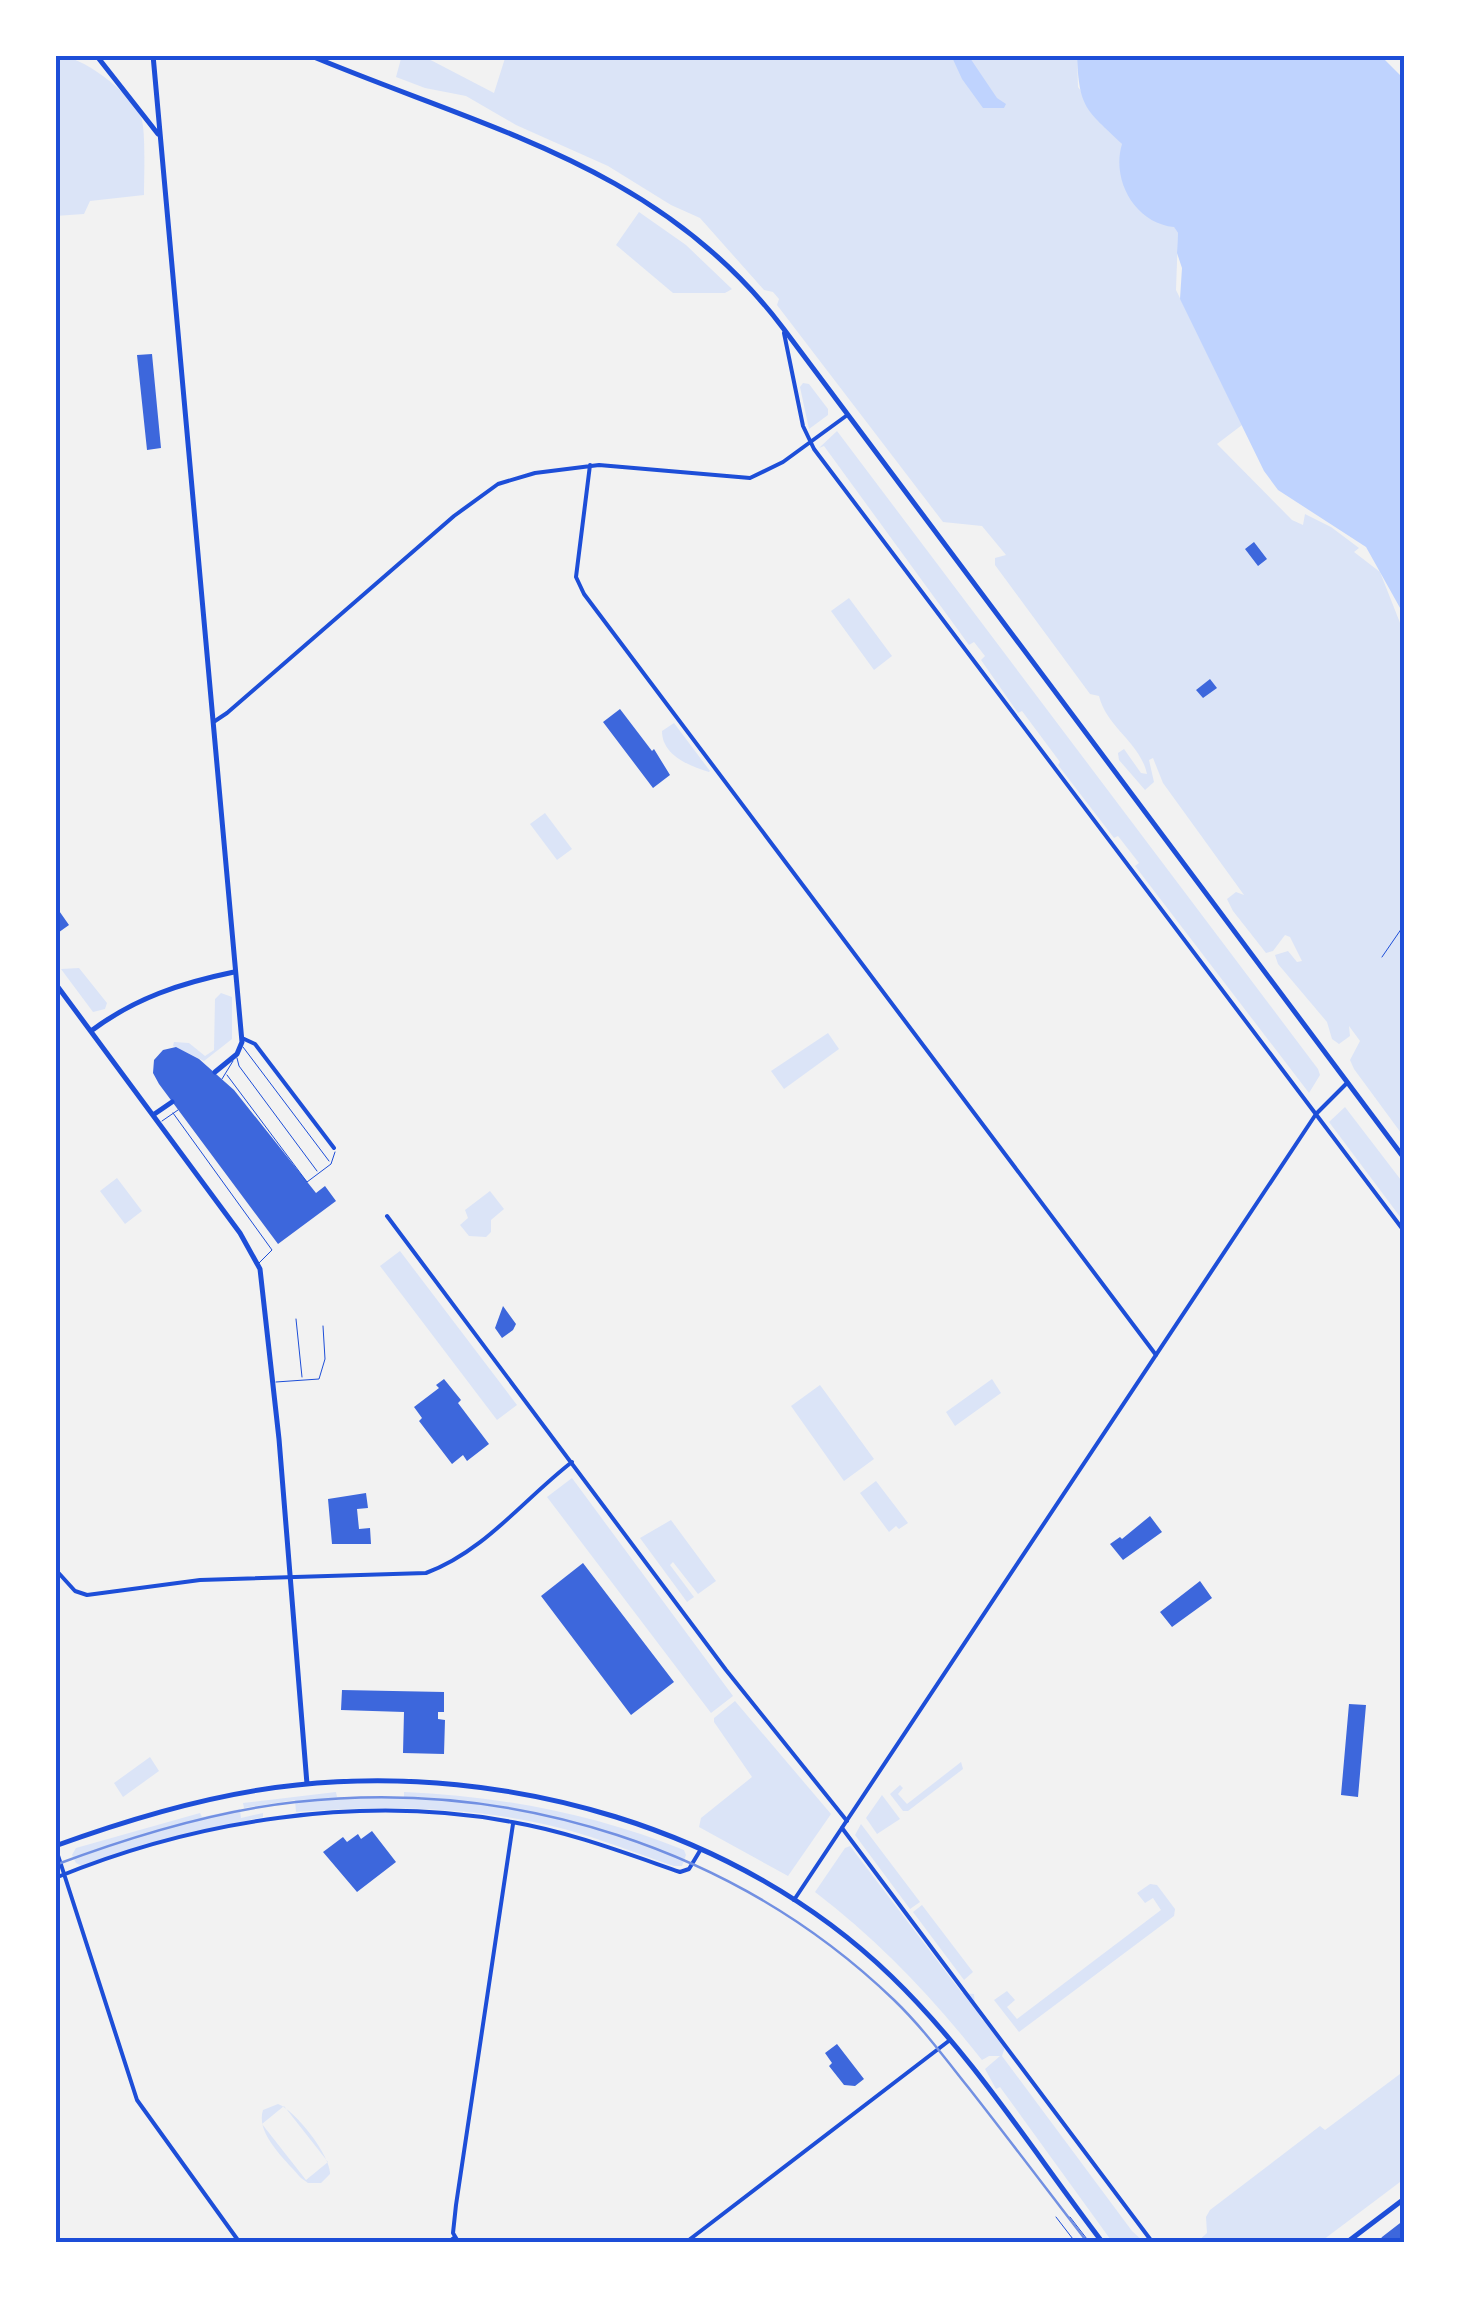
<svg xmlns="http://www.w3.org/2000/svg" width="1459" height="2298" viewBox="0 0 1459 2298" font-family="'Alegreya Sans',sans-serif">
  <rect width="100%" height="100%" fill="#f2f2f2"/>
  <path fill="#dbe4f7" fill-rule="evenodd" d="M55,55C82,55 130,92 141,117C146,129 144,179 144,195L90,201L84,214L55,216Z
    M402,55H421L494,93L506,55H1077L1078,87L1122,144L1178,233L1176,290L1242,425L1217,444L1292,520L1303,525L1305,514L1331,527L1359,548L1354,552L1380,572L1404,633V1137L1354,1069L1350,1060L1360,1041L1349,1026L1350,1036L1339,1044L1332,1039L1327,1022L1278,964L1275,955L1288,951L1297,962L1302,961L1290,937L1285,935L1273,951L1266,953L1233,911L1227,899L1236,892L1244,895L1163,783L1153,758L1149,760L1154,782L1145,790L1119,760L1118,753L1124,749L1141,773L1147,774C1140,742 1107,728 1099,696L1090,694L995,565V558L1006,555L982,526L943,522L777,305L779,299L773,292L764,290L700,218L671,205L608,166L516,125L466,96L425,88L396,77Z
    M639,212L686,245L732,289L725,293H673L616,245Z
    M803,383L809,384L828,409V415L809,429L800,387Z
    M837,431L1318,1069L1320,1075L1309,1093L1135,866L1139,863L1118,836L1114,838L1058,765L1060,762L1022,711L1018,713L981,660L985,656L974,642L969,645L824,446L819,448Z
    M849,598L892,656L874,670L831,611Z
    M674,723L710,771L709,772C689,766 662,755 662,731Z
    M545,813L572,849L557,860L530,824Z
    M79,968L107,1003L105,1009L93,1012L61,969Z
    M221,993L232,997V1039L204,1061L173,1046L174,1042L189,1043L205,1056L214,1050L215,999Z
    M828,1033L839,1049L784,1089L771,1071Z
    M1345,1107L1404,1184V1222L1329,1122Z
    M117,1178L142,1211L125,1224L100,1191Z
    M490,1191L504,1209L491,1220V1232L486,1237L469,1236L460,1225L468,1218L465,1210Z
    M400,1251L517,1405L497,1420L380,1266Z
    M992,1379L1001,1393L955,1426L946,1412Z
    M820,1385L874,1459L844,1481L791,1406Z
    M572,1478L733,1696L711,1713L547,1497Z
    M876,1481L908,1523L899,1529L896,1526L889,1532L860,1493Z
    M671,1520L716,1581L698,1594L673,1562L670,1565L694,1597L687,1602L640,1538Z
    M735,1701L831,1814L788,1876L699,1827L701,1818L752,1777L714,1722V1718Z
    M150,1757L159,1771L123,1797L114,1783Z
    M961,1762L963,1769L908,1811H903L890,1794L900,1785L903,1788L898,1794L907,1804Z
    M336,1792L337,1797H404V1792C501,1796 594,1814 684,1850L686,1855L682,1866H674C638,1854 601,1839 564,1829C477,1806 385,1805 296,1812L295,1800L244,1808L243,1803Z
    M882,1795L900,1819L877,1834L866,1818Z
    M240,1809L241,1818L263,1813V1817L183,1835L82,1866L76,1863L72,1855L76,1848L200,1813L202,1817Z
    M861,1824L920,1902L910,1909L855,1835Z
    M850,1846L962,1993L974,1994L975,2007L982,2020L989,2022L1005,2047L1002,2056L1132,2231L1145,2243H1113L1000,2087L996,2089L985,2069L1000,2056H989L982,2060C932,1997 879,1941 815,1892L845,1848Z
    M1150,1884L1157,1885L1175,1909L1174,1916L1019,2032L994,2000L1007,1991L1015,2000L1007,2007L1017,2019L1161,1910L1153,1898L1145,1903L1137,1893Z
    M922,1905L973,1972L964,1980L913,1912Z
    M1404,2071V2179L1319,2243H1196L1207,2233L1206,2217L1210,2210L1320,2126L1325,2130Z
    M278,2104C295,2110 331,2156 330,2174L321,2183H308L301,2178C287,2161 255,2134 263,2110ZM284,2106L328,2162L306,2180L262,2124Z"/>
  <path fill="#bfd3fe" d="M951,55H968L997,98L1006,104L1004,108H983L962,79Z
    M1077,55H1380L1404,79V615L1366,547L1278,490L1264,471L1180,299L1182,268L1177,253L1178,233L1174,227C1135,223 1111,180 1122,144C1086,109 1079,109 1077,55Z"/>
  <path fill="#3d67dc" d="M152,354L161,448L147,450L137,355Z
    M1254,542L1267,559L1258,566L1245,549Z
    M1210,679L1217,688L1203,698L1196,690Z
    M620,709L652,751L654,749L670,775L653,788L603,722Z
    M55,905L69,925L55,935Z
    M176,1047L199,1059L234,1090L316,1193L325,1186L336,1201L278,1244L159,1084L153,1073L154,1060L163,1050Z
    M503,1306L516,1324L513,1330L502,1338L495,1328Z
    M444,1379L461,1400L458,1403L489,1444L467,1461L463,1455L452,1464L419,1421L422,1418L414,1407L439,1388L436,1385Z
    M366,1493L368,1508L357,1509L359,1529L370,1528L371,1544H332L328,1499Z
    M1150,1516L1162,1532L1123,1560L1110,1544L1120,1537L1122,1539Z
    M583,1563L674,1682L631,1715L541,1596Z
    M1200,1581L1212,1598L1172,1627L1160,1612Z
    M342,1690L444,1692V1712H438V1719L445,1720L444,1754L403,1753L404,1712L341,1710Z
    M1349,1704L1366,1705L1358,1797L1341,1795Z
    M372,1831L396,1862L357,1892L323,1852L343,1837L347,1842L358,1834L361,1839Z
    M837,2044L864,2079L855,2086L844,2085L829,2066L832,2063L825,2053Z
    M1404,2220V2243H1378L1382,2237Z"/>
  <g fill="none" stroke-linecap="round" stroke-linejoin="round">
    <path stroke="#1d4ed8" stroke-width="1" d="M1382,957L1404,925
      M1056,2217L1076,2243
      M1070,2217L1090,2243"/>
    <path stroke="#1d4ed8" stroke-width="1" d="M243,1047L329,1161
      M237,1058L239,1066L317,1171
      M227,1075L307,1182L331,1164L335,1152
      M222,1079L233,1061
      M173,1113L272,1250L259,1263
      M162,1121L178,1110
      M296,1319L302,1377
      M276,1382L319,1379L325,1359L323,1326"/>
    <path stroke="#1d4ed8" stroke-width="4" d="M784,333L803,426L814,449L1404,1231
      M590,465L576,577L584,594L1156,1355
      M215,721L227,713L454,516L498,484L535,473L599,465L750,478L783,462L846,416
      M242,1038L255,1044L334,1148
      M387,1216L726,1670L847,1821
      M55,1569L75,1591L87,1595L200,1580L426,1573C484,1552 525,1498 572,1462
      M842,1828L1153,2243
      M55,1846L137,2100L240,2243
      M55,1878C196,1820 361,1794 512,1822C570,1832 625,1853 680,1872L689,1869L701,1849
      M447,2243L455,2237
      M459,2243L453,2233L456,2205L513,1824
      M685,2243L950,2040"/>
    <path stroke="#1d4ed8" stroke-width="4" d="M794,1900L1316,1114L1347,1083"/>
    <path stroke="#1d4ed8" stroke-width="5" d="M96,55L158,134
      M153,55L242,1042L237,1054L215,1072
      M309,55C485,129 661,166 783,328L1404,1158
      M55,983L240,1233L260,1269L279,1439L307,1784
      M91,1031C135,998 181,983 234,972
      M153,1115L172,1102
      M55,1846C132,1818 215,1793 297,1785C507,1763 738,1828 891,1976C973,2055 1034,2153 1103,2243
      M1346,2243L1404,2199"/>
    <path stroke="#7290e2" stroke-width="2.5" d="M55,1865C132,1836 214,1811 296,1802C513,1778 736,1848 894,2000C922,2027 944,2057 968,2087C1008,2138 1048,2191 1088,2243"/>
  </g>
  <rect width="1459" height="2298" fill="none" stroke="#ffffff" stroke-width="115"/>
  <rect x="58" y="58" width="1344" height="2182" fill="none" stroke="#1d4ed8" stroke-width="4"/>
</svg>
